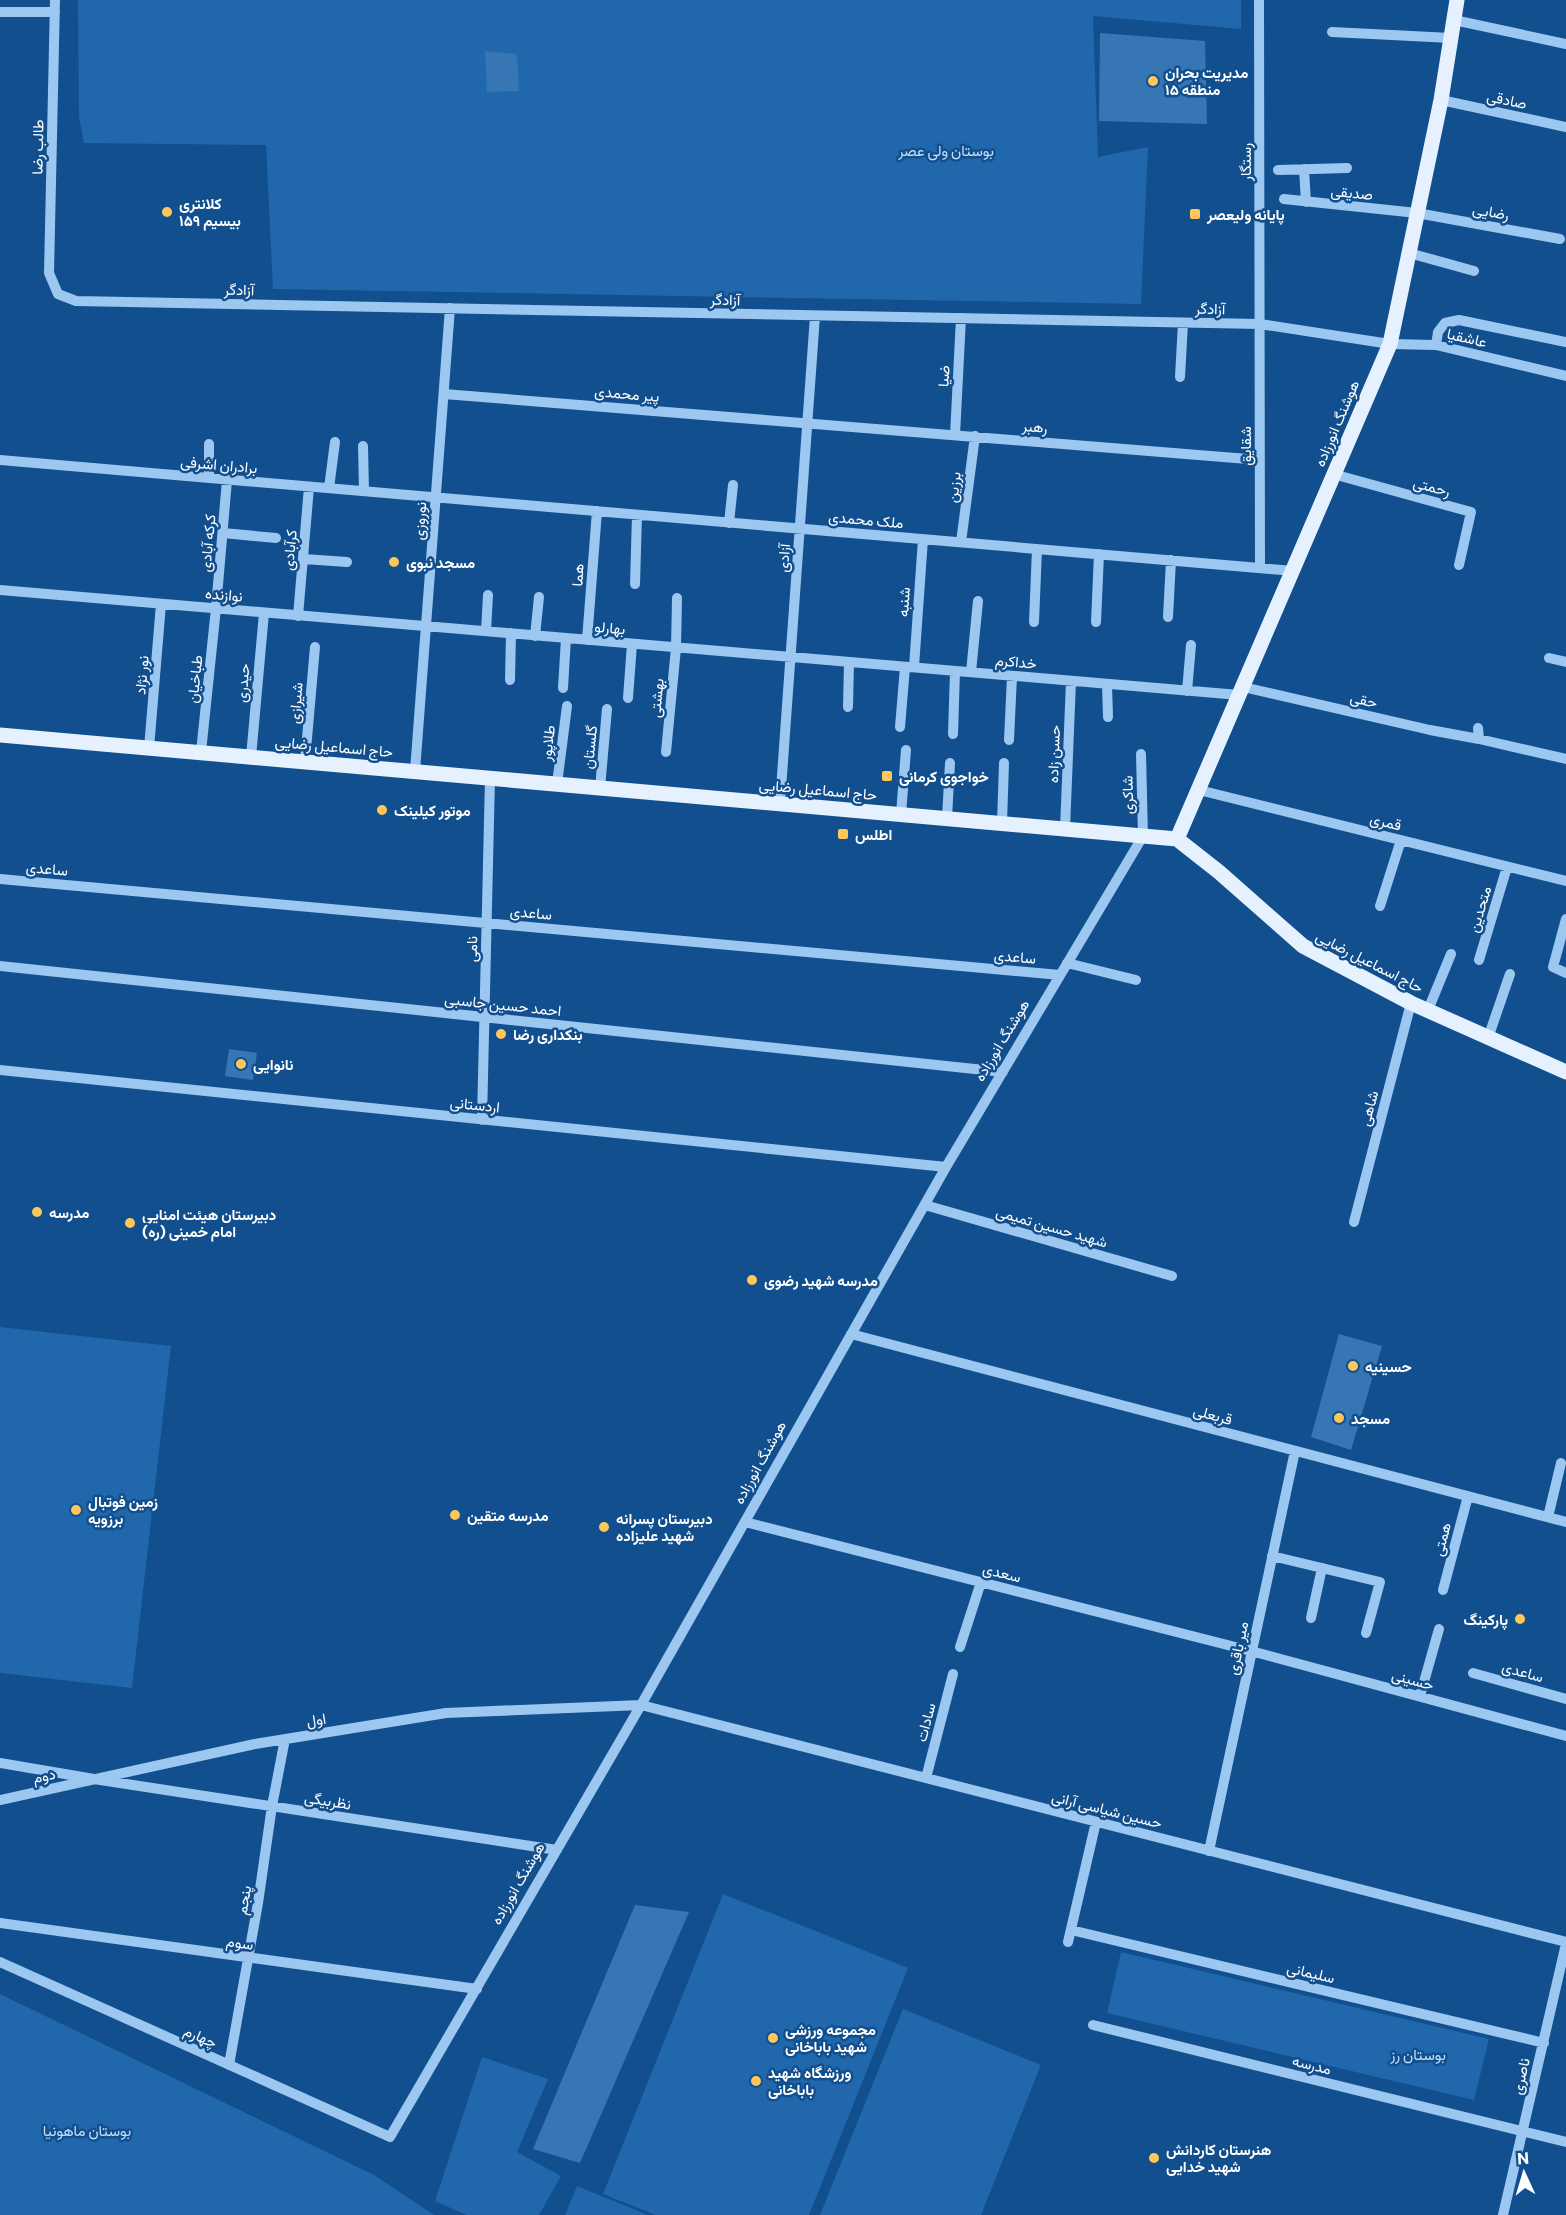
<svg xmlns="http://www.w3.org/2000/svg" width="1566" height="2215" viewBox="0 0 1566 2215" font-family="Commissioner,Vazirmatn,sans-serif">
  <rect width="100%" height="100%" fill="#124f8e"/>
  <path fill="#2167ab" d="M78,0H1241V29L1093,16L1098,157L1148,147L1141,304L273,289L266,145L84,143L79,117Z
    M0,1327L171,1346L132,1688L0,1673Z
    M723,1894L908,1968L809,2215H656L603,2194Z
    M1121,1952L1489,2039L1474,2100L1107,2013Z
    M0,1994L374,2175L434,2215H0Z
    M903,2009L1041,2065L981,2215H820Z
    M482,2057L548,2079L517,2152L561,2176L539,2215H466L435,2201Z
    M577,2186L648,2215H565Z"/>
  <path fill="#3676b5" d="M1100,33L1205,41L1207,124L1099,121Z
    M485,51L517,54L519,91L487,92Z
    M229,1049L257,1053L253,1080L225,1076Z
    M1339,1334L1382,1346L1351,1450L1311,1437Z
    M635,1905L689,1912L580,2163L533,2149Z"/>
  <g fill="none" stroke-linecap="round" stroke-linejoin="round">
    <path stroke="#9bc7f1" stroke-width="10" d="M55,0L49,273L58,294L76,301L1260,324L1390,344L1436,345L1566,376
      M1259,0L1260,567
      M0,12H55
      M1454,20L1566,44
      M1332,32L1451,38
      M1441,100L1566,127
      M1304,169L1306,202
      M1278,170L1347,168
      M1284,199L1417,213L1560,239
      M1409,253L1474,271
      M1436,345L1438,332L1445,323L1459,320L1566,342
      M1180,377L1183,323
      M444,394L1260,460
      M955,435L961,318
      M363,446L364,491
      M0,460L1294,571
      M1333,474L1471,512L1459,565
      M209,478V444
      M329,488L335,442
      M729,523L733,485
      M223,533L276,538
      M961,542L975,436
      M304,559L347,562
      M635,584L637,515
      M0,590L1239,695
      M298,616L309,487
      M1168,617L1171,560
      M1034,622L1037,549
      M1096,622L1099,554
      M486,631L488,595
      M535,636L539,597
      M587,640L597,511
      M1549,658L1566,662
      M914,667L923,539
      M971,672L978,601
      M510,680L511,633
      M1107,684L1108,717
      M1243,687L1430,730L1479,739
      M563,688L566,638
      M1187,691L1191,645
      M628,698L632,644
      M848,707L849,662
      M900,727L905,667
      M1478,728L1479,739L1566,759
      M953,734L955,671
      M1009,740L1012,676
      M149,748L161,604
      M201,752L216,608L227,480
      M666,752L676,648L677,598
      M251,757L264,613
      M305,761L315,647
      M415,771L450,308
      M557,784L567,706
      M600,788L607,709
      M1199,790L1566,881
      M780,803L815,316
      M901,814L906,750
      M947,818L950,763
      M1002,823L1004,763
      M1065,829L1071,681
      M0,879L1060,975
      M1380,906L1401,840
      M1566,919L1553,967L1566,973
      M1479,960L1507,867
      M1067,963L1136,980
      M0,966L1003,1072
      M1428,1010L1451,954
      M1488,1038L1510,974
      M0,1070L946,1167
      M482,1120L490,778
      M925,1205L1172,1276
      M1354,1222L1411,1003
      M851,1334L1566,1522
      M1548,1517L1561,1463
      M745,1522L1251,1651L1566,1736
      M1272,1556L1380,1582L1366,1633
      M1443,1590L1468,1496
      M1311,1618L1322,1568
      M960,1647L981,1582
      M1473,1673L1566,1699
      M1420,1696L1439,1629
      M0,1763L94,1779L557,1850
      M926,1778L953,1674
      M0,1800L255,1744L446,1713L641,1705L1566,1942
      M1209,1851L1295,1451
      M0,1923L477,1989
      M1071,1930L1544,2043
      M1068,1942L1096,1822
      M0,1962L390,2137L641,1705L946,1167L1143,836L1141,754
      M1093,2025L1566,2142
      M229,2065L258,1903L272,1806L285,1739
      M1503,2215L1566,1944"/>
    <path stroke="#e6f1ff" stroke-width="15" d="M0,735L1177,839L1219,872L1303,946L1411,1003L1566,1072
      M1177,839L1390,344L1441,100L1457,0"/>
  </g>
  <g fill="#ffc65c" stroke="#124f8e" stroke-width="2">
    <circle cx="1153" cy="81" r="6"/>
    <circle cx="167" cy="212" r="6"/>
    <rect x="1189" y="208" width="12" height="12" rx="3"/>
    <circle cx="394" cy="562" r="6"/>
    <rect x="881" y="770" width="12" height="12" rx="3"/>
    <circle cx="382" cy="810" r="6"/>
    <rect x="837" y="828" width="12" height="12" rx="3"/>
    <circle cx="501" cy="1034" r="6"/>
    <circle cx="241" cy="1064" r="6"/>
    <circle cx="37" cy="1212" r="6"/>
    <circle cx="130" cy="1223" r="6"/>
    <circle cx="752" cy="1280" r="6"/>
    <circle cx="1353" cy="1366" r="6"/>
    <circle cx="1339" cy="1418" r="6"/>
    <circle cx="76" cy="1510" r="6"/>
    <circle cx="455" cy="1515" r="6"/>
    <circle cx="604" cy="1527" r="6"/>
    <circle cx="1520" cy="1619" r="6"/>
    <circle cx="773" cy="2038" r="6"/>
    <circle cx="756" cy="2081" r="6"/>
    <circle cx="1154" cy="2158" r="6"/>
  </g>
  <g text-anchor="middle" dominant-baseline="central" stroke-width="5" stroke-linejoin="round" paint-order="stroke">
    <g font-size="15" font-weight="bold" fill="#fff" stroke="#124f8e" text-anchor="start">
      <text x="1165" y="72">مدیریت بحران<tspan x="1165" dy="17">منطقه ۱۵</tspan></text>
      <text x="179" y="203">کلانتری<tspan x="179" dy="17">۱۵۹ بیسیم</tspan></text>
      <text x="1207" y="214">پایانه ولیعصر</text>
      <text x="406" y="562">مسجد نبوی</text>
      <text x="899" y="776">خواجوی کرمانی</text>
      <text x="394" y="810">موتور کیلینک</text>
      <text x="855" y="834">اطلس</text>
      <text x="513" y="1034">بنکداری رضا</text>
      <text x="253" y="1064">نانوایی</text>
      <text x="49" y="1212">مدرسه</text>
      <text x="142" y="1214">دبیرستان هیئت امنایی<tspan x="142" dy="17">امام خمینی (ره)</tspan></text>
      <text x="764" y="1280">مدرسه شهید رضوی</text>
      <text x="1365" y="1366">حسینیه</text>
      <text x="1351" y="1418">مسجد</text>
      <text x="88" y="1501">زمین فوتبال<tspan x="88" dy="17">برزویه</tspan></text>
      <text x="467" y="1515">مدرسه متقین</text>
      <text x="616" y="1518">دبیرستان پسرانه<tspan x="616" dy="17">شهید علیزاده</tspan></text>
      <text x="1508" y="1619" text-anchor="end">پارکینگ</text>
      <text x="785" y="2029">مجموعه ورزشی<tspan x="785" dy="17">شهید باباخانی</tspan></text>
      <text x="768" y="2072">ورزشگاه شهید<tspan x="768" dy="17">باباخانی</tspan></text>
      <text x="1166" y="2149">هنرستان کاردانش<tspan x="1166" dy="17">شهید خدایی</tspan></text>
    </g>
    <g font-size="15" fill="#fff" stroke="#124f8e">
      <text transform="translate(1507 99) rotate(12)">صادقی</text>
      <text transform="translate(37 147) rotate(-89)">طالب رضا</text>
      <text transform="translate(1245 162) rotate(-90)">رستگار</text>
      <text transform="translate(1352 192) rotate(6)">صدیقی</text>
      <text transform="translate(1491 211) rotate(10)">رضایی</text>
      <text transform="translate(239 289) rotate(1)">آزادگر</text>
      <text transform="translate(725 299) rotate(1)">آزادگر</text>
      <text transform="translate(1210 308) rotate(1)">آزادگر</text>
      <text transform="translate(1467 337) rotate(13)">عاشقیا</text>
      <text transform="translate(943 376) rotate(-87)">ضیا</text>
      <text transform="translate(627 393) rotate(5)">پیر محمدی</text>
      <text transform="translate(1336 423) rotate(-67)">هوشنگ انورزاده</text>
      <text transform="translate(1035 426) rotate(5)">رهبر</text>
      <text transform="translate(1245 446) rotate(-90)">شقایق</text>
      <text transform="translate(219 464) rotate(5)">برادران اشرفی</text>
      <text transform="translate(1432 486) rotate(15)">رحمتی</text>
      <text transform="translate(953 487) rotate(-83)">برزین</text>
      <text transform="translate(866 519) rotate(5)">ملک محمدی</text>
      <text transform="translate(419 521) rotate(-86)">نوروزی</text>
      <text transform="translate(207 543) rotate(-85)">کرکه آبادی</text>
      <text transform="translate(289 550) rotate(-85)">کرآبادی</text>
      <text transform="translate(783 558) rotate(-86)">آزادی</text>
      <text transform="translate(577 575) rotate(-86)">هما</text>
      <text transform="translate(224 594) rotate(5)">نوازنده</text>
      <text transform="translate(903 602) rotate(-86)">شنبه</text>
      <text transform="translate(610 627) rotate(5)">بهارلو</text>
      <text transform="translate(1016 661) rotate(5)">خداکرم</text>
      <text transform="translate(141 675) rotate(-85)">نور نژاد</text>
      <text transform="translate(194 679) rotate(-84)">طباخیان</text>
      <text transform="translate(242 683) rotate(-85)">حیدری</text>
      <text transform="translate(656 698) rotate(-85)">بهشتی</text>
      <text transform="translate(1364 699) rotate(13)">حقی</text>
      <text transform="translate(295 703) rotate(-85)">شیرازی</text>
      <text transform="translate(547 743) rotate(-83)">طلاپور</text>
      <text transform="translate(334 746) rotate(5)">حاج اسماعیل رضایی</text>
      <text transform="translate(589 747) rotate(-84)">گلستان</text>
      <text transform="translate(1053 754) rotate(-88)">حسن زاده</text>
      <text transform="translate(818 789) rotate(5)">حاج اسماعیل رضایی</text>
      <text transform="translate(1127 795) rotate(-91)">شاکری</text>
      <text transform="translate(1386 821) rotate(14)">قمری</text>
      <text transform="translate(47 868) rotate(5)">ساعدی</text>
      <text transform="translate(1479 909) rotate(-73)">متحدین</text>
      <text transform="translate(531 912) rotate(5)">ساعدی</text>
      <text transform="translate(471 949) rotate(-89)">نامی</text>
      <text transform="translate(1015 956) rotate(5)">ساعدی</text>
      <text transform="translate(1370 961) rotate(27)">حاج اسماعیل رضایی</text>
      <text transform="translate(503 1004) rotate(6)">احمد حسین جاسبی</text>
      <text transform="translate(1001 1040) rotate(-59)">هوشنگ انورزاده</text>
      <text transform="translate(475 1104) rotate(6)">اردستانی</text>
      <text transform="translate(1368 1108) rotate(-75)">شاهی</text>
      <text transform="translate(1052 1226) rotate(16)">شهید حسین تمیمی</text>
      <text transform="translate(1213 1414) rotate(15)">قربعلی</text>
      <text transform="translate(759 1462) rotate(-61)">هوشنگ انورزاده</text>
      <text transform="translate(1441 1539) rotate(-75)">همتی</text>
      <text transform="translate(1002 1572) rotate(14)">سعدی</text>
      <text transform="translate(1237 1648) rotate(-78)">میر باقری</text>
      <text transform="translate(1523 1671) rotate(16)">ساعدی</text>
      <text transform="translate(1413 1679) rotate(15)">حسینی</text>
      <text transform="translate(316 1719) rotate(-9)">اول</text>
      <text transform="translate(925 1722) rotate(-75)">سادات</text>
      <text transform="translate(44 1775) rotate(-12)">دوم</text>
      <text transform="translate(328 1800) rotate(9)">نظربیگی</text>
      <text transform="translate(1107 1809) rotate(14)">حسین شیاسی آرانی</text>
      <text transform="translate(517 1883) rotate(-60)">هوشنگ انورزاده</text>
      <text transform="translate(243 1900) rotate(-81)">پنجم</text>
      <text transform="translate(240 1942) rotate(8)">سوم</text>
      <text transform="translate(1311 1972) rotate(13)">سلیمانی</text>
      <text transform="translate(201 2036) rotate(24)">چهارم</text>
      <text transform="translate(1312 2064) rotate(14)">مدرسه</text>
      <text transform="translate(1520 2076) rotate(-77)">ناصری</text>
    </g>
    <g font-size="15" fill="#c2e0fc" stroke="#124f8e">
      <text x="946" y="150">بوستان ولی عصر</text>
      <text x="1418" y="2054">بوستان رز</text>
      <text x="87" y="2130">بوستان ماهونیا</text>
    </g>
  </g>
  <g transform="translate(1524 2173) rotate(356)" stroke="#124f8e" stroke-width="4.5" paint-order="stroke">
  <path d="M0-4.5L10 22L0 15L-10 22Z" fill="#ffffff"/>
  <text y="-9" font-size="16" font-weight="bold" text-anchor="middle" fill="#ffffff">N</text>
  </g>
</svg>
